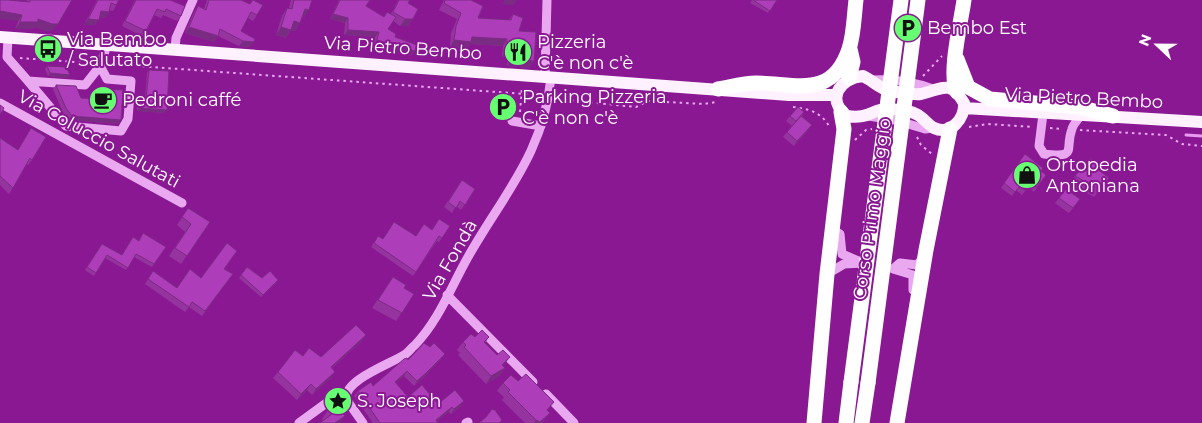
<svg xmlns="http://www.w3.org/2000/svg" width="1202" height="423" viewBox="0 0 1202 423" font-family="Montserrat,sans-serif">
  <rect width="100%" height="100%" fill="#8a1893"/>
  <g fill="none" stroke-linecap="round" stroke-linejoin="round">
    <path stroke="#e99af2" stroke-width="3" d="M1186,135L1202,136"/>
    <path stroke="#e9a8f0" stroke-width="2" stroke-dasharray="2.5 4" stroke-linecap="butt" d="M20,58L90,63
      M110,64L539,95
      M923,76L942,56
      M558,99L636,107L648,101L704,104L716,102
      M793,107C809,109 822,112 830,128
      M520,112L522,87
      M969,127L988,124L1033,127
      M1050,128L1063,129
      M1080,130L1166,135L1182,144L1202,146
      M917,137L921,145L932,154
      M855,140L866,130L872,129"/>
    <path stroke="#e9a8f0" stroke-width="9" d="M8,38L7,57L28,81L85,85L100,66L107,45
      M175,49L176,38L193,0
      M545,76L547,0
      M872,80C892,79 914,82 933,89
      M28,81L66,126L121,131L128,119L131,81L107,79L100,66
      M0,103L182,203
      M1043,114L1039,146L1044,154C1079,158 1064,150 1072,129C1073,124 1078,120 1081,115
      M868,116L895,120L925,129L934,128
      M512,121L541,126
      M827,274L844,264L863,263L842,254L840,234L831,229
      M913,290V275L893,269L900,263L917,265L924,257
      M447,295L533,382
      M546,394L574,423
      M299,423L336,396L346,395
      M363,423L346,399C344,380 390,364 404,355C408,353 411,348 415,345C439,320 451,287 468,257C503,195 544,153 551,77
      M466,423L468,422"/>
    <path stroke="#fff1ff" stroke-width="12" d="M0,37L789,95H837
      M863,76C872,80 880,89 890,91C899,92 912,95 921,94C942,89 950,79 964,103C965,118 951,136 934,128C927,124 923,117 916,114C908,110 897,110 889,109C873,108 869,120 847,116C826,100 839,78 863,76Z
      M964,108L1202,122"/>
    <path stroke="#fff" stroke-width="15" d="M957,59L968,87L990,99L1079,107L1113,116
      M849,78L853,62L850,49
      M718,89C730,87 743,83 756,83C795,83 832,100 849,49C854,34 854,16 856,0
      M957,92C948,74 961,22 964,0
      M814,423L827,274L844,129L841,112
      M846,423L851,382
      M862,423L868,383
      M897,423L926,250L950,129"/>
    <path stroke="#fff" stroke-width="15" d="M851,382L901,0
      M868,383L918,0"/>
  </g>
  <path fill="#96349f" d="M27,0H72L53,30L48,31L35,27L33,29H15Z
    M97,0H119L113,11L109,10V12L105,18L99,17L95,25H84Z
    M135,0H170L181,16L177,21L163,15L161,18L154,15L146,31L142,36L122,26Z
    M207,0H241L250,4L252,0L257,15L253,21L248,18L241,31L250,47L239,46L218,36L214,42L185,33L194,12L198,6L204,9Z
    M291,0H312L304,18H302L300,23L295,31L291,30L286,38L276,35L282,16L287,8H289Z
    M339,0H370L366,6L384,17L391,14L398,0H410L408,3L413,19L408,26H400L393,21L388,29L395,37L415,51L411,56L373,45L375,37L344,35L345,23L330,19Z
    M444,0H471L478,18L509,20L513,14L519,31L534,61L529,68L507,66L508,57H502L503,46L470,44L467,49L450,47L451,33L457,19L439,10Z
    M752,0H777L768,13L750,3Z
    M47,66L68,78L48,76L45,69Z
    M149,70L167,110L165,113L137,111V101L139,99H145L147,73Z
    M56,85L81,98L99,99V93L102,89L118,124L69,120L63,113L53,89Z
    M804,112L802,116L808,131L794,146L783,137L792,126L786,121L790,116Z
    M31,128L32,160L28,165L27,164L9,194L0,185V138L18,150Z
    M1025,154L1041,171L1046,175L1034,192L1028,187L1022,195L1016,190L1012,196L1001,188Z
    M1096,168L1109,178L1094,197L1069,184L1075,176Z
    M462,180L475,189L461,210L456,206L452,213L444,207Z
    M1066,189L1080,199L1069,213L1055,203Z
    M188,208L210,222L181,264L169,256L185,232L177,225Z
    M450,226L439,242L437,241L413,276L371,247L378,236L383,239L416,236L432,229Z
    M139,241L166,247L152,267L134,257L126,270L105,258L94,276L85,270L102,244L122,255Z
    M247,267L262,278L276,283L261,297L239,278Z
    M224,269L233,274L202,316L189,307L185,312L145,284L153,271L177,288Z
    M393,277L404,288L414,294L396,321L372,308Z
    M475,337H489L485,343L505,368L499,376L486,384L458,355L460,353L457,350L463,342Z
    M362,341L332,368L331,378L312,395L307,390L297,400L273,378L278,372L321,357Z
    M430,347L441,359L423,378L414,386L404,376L396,383L408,397L438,404L461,406L451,414L449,412L437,421L438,423H373L354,396L358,391L373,386L408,360Z
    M503,383L547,411L544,421L542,423H525L502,400L504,397L497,391Z
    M329,409L345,416L323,421L322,419Z"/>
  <path fill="#7a2b82" d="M505,0H517L514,5L502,4Z
    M305,9L309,10L304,18L299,17Z
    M0,11L22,15L18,21L0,19Z
    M101,11L109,12L105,18L97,17Z
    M333,14L348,18L345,23L330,19Z
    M38,19L58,24L53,30L48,31L35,27L33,29H15L20,22Z
    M88,19L99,20L95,25H84Z
    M405,19H413L408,26H400Z
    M294,21L300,23L295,31L291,30L286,38L276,35L281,27Z
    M189,27L218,36L214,42L185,33Z
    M348,30L379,32L375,37L344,35Z
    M472,37L507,39L503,46L470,44L467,49L450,47L454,40Z
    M377,40L415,51L411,56L373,45Z
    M243,41L254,42L250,47L239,46Z
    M507,50H512L508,57H502Z
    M512,59L534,61L529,68L507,66Z
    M50,73L70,75L68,78L48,76Z
    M139,108L167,110L165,113L137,111Z
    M72,116L121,120L118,124L69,120Z
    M812,125L808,131L794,146L797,141Z
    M366,335L362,341L326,373L331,367Z
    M445,354L441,359L423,378L414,386L417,381Z
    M510,357L504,365L498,372L505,368L499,376L486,384L491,376Z
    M407,371L404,376L392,387L395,382Z
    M335,372L331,378L312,395L316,389Z
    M311,384L307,390L297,400L301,394Z
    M464,401L461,406L451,414L454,409Z
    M452,407L449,412L435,423L436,420Z
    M550,413L542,423H534L536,420Z
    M345,416L340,423H335Z"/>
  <path fill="#ae3db9" stroke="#7a2b82" d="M0,0H8L30,2V0H72L58,24H52L38,19V22H20L22,15L0,11Z
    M98,0H119L116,5L111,3L109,12L101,11L99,20L88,19Z
    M136,0H170L185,6L181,16L166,9L165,12L157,9L146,31L125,21Z
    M209,0H241L250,4L253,0L263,5L257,15L251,12L241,31L255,39L254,42L243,41L220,29L218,36L189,27L198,6L206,10Z
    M294,0H312L309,10L305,9L300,23L294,21L291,30L281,27L287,8L292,9Z
    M340,0H370L366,6L384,17L387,12L396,17L388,29L396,34L395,37L417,45L415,51L377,40L379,32L348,30V18L333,14Z
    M399,0H410L408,3L418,9L413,19H405L393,12Z
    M445,0H471L483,6L478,18L511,20L513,14L523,18L519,31L536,32L534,61L512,59V50H507V39L472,37L471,42L454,40L456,26L461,13L444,3Z
    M753,0H777L770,11Z
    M47,66L66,67L70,75L50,73Z
    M149,70L169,71L167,110L139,108V99H146Z
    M56,85L76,86L81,98L102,99V89L123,90L121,120L72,116L66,108Z
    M0,105L4,108L0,115Z
    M798,107L804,112L796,121L790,116Z
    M801,116L812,125L797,141L787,132Z
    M31,128L46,137L32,160L30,158L13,188L0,176V138L18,150Z
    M1025,154L1043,168L1041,171L1046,175L1037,187L1031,182L1025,190L1020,186L1015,192L1004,183Z
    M1090,158L1099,164L1096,168L1109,178L1099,189L1075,176Z
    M462,180L475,189L465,205L460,201L456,208L448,202Z
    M1066,189L1080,199L1073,208L1059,198Z
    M188,208L210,222L187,256L175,248L191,224L182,217Z
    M439,219L450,226L442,238L439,236L416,272L374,243L378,236L383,239L394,222L416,236L424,224L432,230Z
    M143,233L166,247L154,264L136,254L128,268L107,255L96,273L87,267L102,244L122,255L133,237L139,241Z
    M227,243L237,251L224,269L233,274L205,311L192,302L189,307L148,279L153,271L177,288L190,269L201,278Z
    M247,267L262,278L270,271L278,280L263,295L241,275Z
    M393,277L406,285L404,288L414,294L402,313L378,300Z
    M356,325L366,335L331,367L335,372L316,389L311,384L301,394L278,372L295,350L303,356L309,348L321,357Z
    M482,330L489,337L484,342L497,355L503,350L510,357L502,365L505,368L491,376L464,347L466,345L463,342L471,334L475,337Z
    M424,343L430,347L434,343L445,354L426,373L417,381L407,371L395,382L408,397L422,385L438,404L455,390L464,401L454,409L452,407L436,420L438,423H380L358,391L371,382L373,386L404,359L407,358L408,360Z
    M526,374L554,402L547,410L550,413L540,422L536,420L508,392L510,390L503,383L511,375L518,381Z
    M337,404L345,416L335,423H320L332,414L329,409Z
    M492,409L495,410L502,420L499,423H479L486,417Z"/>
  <defs>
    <symbol id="parking-disc" viewBox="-11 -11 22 22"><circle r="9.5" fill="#67ff72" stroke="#8a1893"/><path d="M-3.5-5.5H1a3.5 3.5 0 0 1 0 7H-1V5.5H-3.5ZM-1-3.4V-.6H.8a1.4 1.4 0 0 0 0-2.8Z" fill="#111"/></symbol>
    <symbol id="bus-disc" viewBox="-11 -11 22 22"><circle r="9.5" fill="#67ff72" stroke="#8a1893"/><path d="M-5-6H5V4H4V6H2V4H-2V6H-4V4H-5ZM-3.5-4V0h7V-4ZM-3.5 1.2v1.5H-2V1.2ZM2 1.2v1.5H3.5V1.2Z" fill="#111"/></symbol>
    <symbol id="restaurant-disc" viewBox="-11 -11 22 22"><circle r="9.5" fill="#67ff72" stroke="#8a1893"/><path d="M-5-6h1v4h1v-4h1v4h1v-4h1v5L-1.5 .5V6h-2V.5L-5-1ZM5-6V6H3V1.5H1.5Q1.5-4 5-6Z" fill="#111"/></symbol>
    <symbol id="cafe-disc" viewBox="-11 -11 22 22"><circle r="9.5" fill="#67ff72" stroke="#8a1893"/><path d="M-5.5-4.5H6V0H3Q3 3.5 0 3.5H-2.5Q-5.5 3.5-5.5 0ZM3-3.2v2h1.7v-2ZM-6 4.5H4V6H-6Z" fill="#111"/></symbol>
    <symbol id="shop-disc" viewBox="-11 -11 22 22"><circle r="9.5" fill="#67ff72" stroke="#8a1893"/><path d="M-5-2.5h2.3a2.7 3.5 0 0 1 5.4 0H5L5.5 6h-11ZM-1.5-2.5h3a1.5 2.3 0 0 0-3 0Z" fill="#111"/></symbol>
    <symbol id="sight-disc" viewBox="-11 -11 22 22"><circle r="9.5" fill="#67ff72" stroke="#8a1893"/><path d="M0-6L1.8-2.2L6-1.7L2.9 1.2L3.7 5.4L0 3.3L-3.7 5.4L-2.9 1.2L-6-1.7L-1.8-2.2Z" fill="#111"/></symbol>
  </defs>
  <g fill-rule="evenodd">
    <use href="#parking-disc" x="892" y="12" width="32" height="32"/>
    <use href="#bus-disc" x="32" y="33" width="32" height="32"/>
    <use href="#restaurant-disc" x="502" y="36" width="32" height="32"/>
    <use href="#cafe-disc" x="87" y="84" width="32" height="32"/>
    <use href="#parking-disc" x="487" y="91" width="32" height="32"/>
    <use href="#shop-disc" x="1011" y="159" width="32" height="32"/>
    <use href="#sight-disc" x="322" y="385" width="32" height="32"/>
  </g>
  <g text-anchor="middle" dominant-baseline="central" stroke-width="4" stroke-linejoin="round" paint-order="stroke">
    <g font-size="18" fill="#fff" stroke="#8a1893" text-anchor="start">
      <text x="927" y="28">Bembo Est</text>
      <text x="67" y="39">Via Bembo<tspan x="67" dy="21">/ Salutato</tspan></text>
      <text x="537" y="42">Pizzeria<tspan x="537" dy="21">C'è non c'è</tspan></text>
      <text x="522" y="97">Parking Pizzeria<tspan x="522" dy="21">C'è non c'è</tspan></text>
      <text x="122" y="100">Pedroni caffé</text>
      <text x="1046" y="165">Ortopedia<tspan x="1046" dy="21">Antoniana</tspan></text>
      <text x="357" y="401">S. Joseph</text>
    </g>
    <g font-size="18" fill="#fff" stroke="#8a1893">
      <text transform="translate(403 48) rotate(4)">Via Pietro Bembo</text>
      <text transform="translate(1084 98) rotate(3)">Via Pietro Bembo</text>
      <text transform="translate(99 139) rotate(29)">Via Coluccio Salutati</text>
      <text transform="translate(872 209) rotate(-82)">Corso Primo Maggio</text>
      <text transform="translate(450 260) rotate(-60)">Via Fondà</text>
    </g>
  </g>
  <g transform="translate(1157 45) rotate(292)" stroke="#8a1893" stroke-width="4" paint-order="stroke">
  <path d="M0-4L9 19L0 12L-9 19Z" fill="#ffffff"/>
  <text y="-8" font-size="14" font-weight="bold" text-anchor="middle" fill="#ffffff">N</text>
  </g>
</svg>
